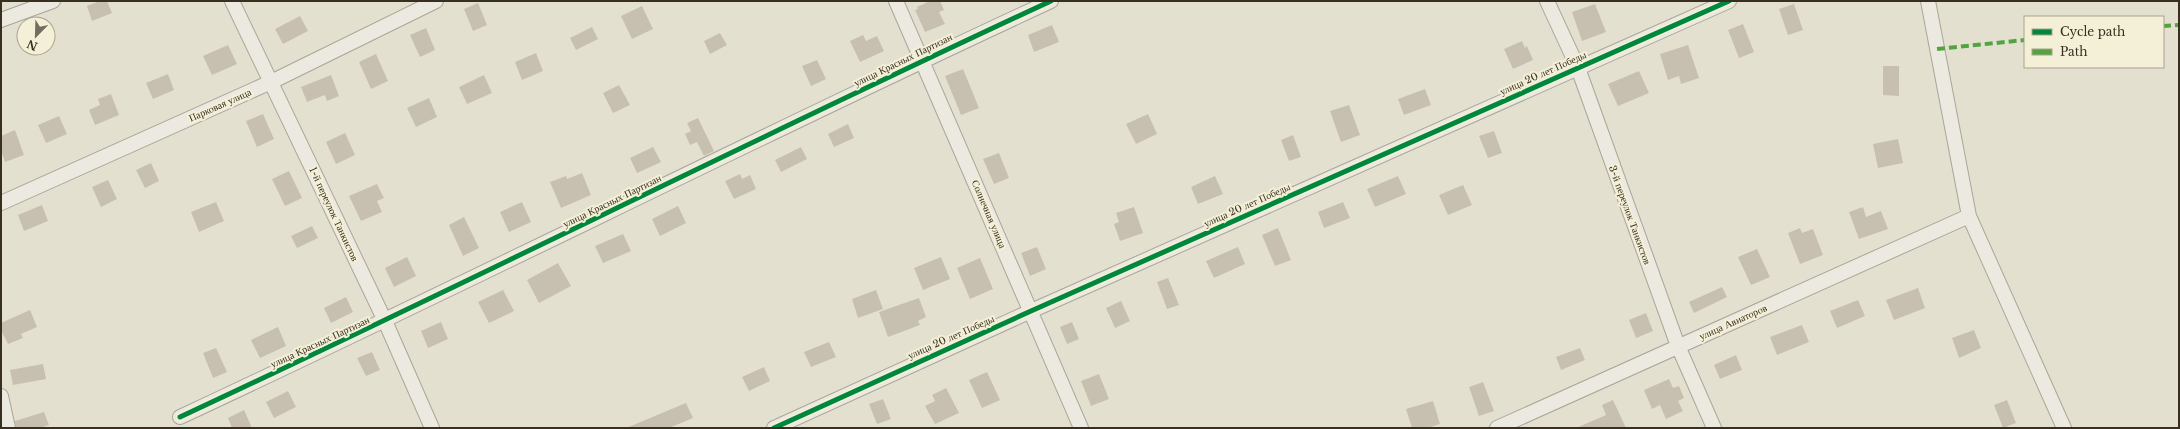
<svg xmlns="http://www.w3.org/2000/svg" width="2180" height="429" viewBox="0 0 2180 429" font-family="'Libre Baskerville',serif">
  <rect width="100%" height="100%" fill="#e4e0cf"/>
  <path fill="#c7c0b0" d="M100,1H107L112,13L92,21L87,6Z
    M930,1H940L944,10L939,12L945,24L925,32L915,10L918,9L917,7Z
    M478,3L487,25L473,31L464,9Z
    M1595,4L1606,32L1582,41L1572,12Z
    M1794,4L1803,30L1788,35L1779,9Z
    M642,6L653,29L632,39L621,16Z
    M300,16L308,31L283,44L275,29Z
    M1743,24L1754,52L1739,58L1728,30Z
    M1052,25L1059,42L1034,52L1028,35Z
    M592,27L598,39L576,50L570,38Z
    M426,28L435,50L420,57L410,35Z
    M720,33L727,45L710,54L704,41Z
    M863,35L866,41L877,36L884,51L860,62L850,41Z
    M1522,41L1525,48L1527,46L1533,60L1513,69L1504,49Z
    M228,45L237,64L212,75L203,56Z
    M1688,45L1699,78L1681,84L1679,76L1668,80L1660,54Z
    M536,53L543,71L522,80L515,62Z
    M376,54L388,81L371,89L359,62Z
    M817,60L826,79L811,86L802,66Z
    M1883,66H1899V96L1883,95Z
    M963,69L979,108L961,115L945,76Z
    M1639,71L1649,93L1618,106L1608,84Z
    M168,74L174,90L153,99L146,83Z
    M331,75L339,96L327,101L325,95L307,102L301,87Z
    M484,75L492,93L467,104L459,87Z
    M619,85L630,105L613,113L603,93Z
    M1425,89L1431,105L1404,115L1398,99Z
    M111,94L119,115L95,125L89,110L100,105L98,99Z
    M429,98L437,117L416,127L407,108Z
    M1349,105L1360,135L1341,142L1330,111Z
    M263,114L274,139L257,147L246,121Z
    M1148,114L1157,134L1136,144L1126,124Z
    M59,116L67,134L46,143L38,125Z
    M698,118L714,151L704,156L697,142L690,145L685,134L691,131L687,123Z
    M848,124L854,138L834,147L828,134Z
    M15,130L24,155L5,162L1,150V136Z
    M1494,131L1502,153L1488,158L1479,136Z
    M345,133L355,155L336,164L326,142Z
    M1293,135L1301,157L1289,161L1281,140Z
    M1898,139L1903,163L1878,168L1873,144Z
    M653,147L661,162L637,173L630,158Z
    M801,147L807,159L781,172L775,160Z
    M999,153L1009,178L994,184L983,159Z
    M151,163L159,181L145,188L136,170Z
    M289,171L302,198L285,206L272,179Z
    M582,173L591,195L561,208L550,182L566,176L567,179Z
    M740,174L742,179L750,175L756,189L734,199L725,181Z
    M1215,176L1223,194L1198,204L1191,187Z
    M1398,176L1406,194L1375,207L1367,189Z
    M108,180L117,199L101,207L92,187Z
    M377,184L384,198L377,201L382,212L361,221L349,196Z
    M1463,185L1472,205L1448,215L1439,195Z
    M216,202L224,221L199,232L191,212Z
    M522,202L531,222L509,232L500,212Z
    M1343,202L1350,218L1324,228L1318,212Z
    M42,205L48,221L24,231L18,215Z
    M678,206L686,223L660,236L652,219Z
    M1134,207L1143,233L1120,241L1114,224L1119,222L1116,213Z
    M1863,207L1866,217L1881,211L1888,229L1859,239L1849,212Z
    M464,217L479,248L463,256L449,225Z
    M312,226L318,238L297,248L291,236Z
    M1278,228L1291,260L1275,266L1262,235Z
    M1800,228L1802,233L1813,229L1823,255L1800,264L1788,233Z
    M623,234L631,251L603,263L595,246Z
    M1037,247L1046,269L1030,276L1021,253Z
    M1238,247L1245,264L1214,278L1206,261Z
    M1757,249L1770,277L1751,285L1738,257Z
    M407,257L416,276L394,287L385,268Z
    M941,257L950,279L923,290L914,268Z
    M980,258L993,289L970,299L957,268Z
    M558,263L571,286L539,303L527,280Z
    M1168,278L1179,305L1167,309L1157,282Z
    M1722,287L1727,297L1694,313L1689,302Z
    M1918,288L1925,308L1894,320L1886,300Z
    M503,290L514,311L489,323L478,302Z
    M876,290L883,309L858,318L852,299Z
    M346,297L353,312L331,323L324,308Z
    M919,298L926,317L918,321L920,325L888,337L879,312Z
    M1858,300L1865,316L1837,328L1830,311Z
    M1121,301L1130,321L1115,328L1106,308Z
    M30,310L37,327L21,334L23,338L8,344L1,330V323Z
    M1646,313L1653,331L1636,338L1629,320Z
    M441,322L448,339L428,348L421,331Z
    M1072,322L1079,339L1067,344L1060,327Z
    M1802,325L1809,342L1777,355L1770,337Z
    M278,327L286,346L260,358L251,340Z
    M1974,330L1981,348L1959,358L1952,338Z
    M829,342L836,357L811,367L804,352Z
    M216,348L227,372L213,378L203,353Z
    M1580,348L1585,360L1561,370L1556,357Z
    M372,352L380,370L366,376L357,358Z
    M1736,355L1742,370L1720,379L1714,365Z
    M43,364L46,379L13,385L10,370Z
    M764,367L770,381L749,391L742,377Z
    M987,372L1000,400L982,408L969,380Z
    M1099,374L1109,399L1091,406L1081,381Z
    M1669,379L1673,388L1679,386L1684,398L1678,401L1683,411L1666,419L1660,405L1652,409L1644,390Z
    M1483,382L1494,411L1479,416L1469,387Z
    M946,388L959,413L935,424L925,406L935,401L932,395Z
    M288,391L296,407L274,418L266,402Z
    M883,399L891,419L877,424L869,404Z
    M1613,400L1626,428H1576L1606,415L1602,405Z
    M2007,400L2016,423L2003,428L1994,405Z
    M1433,401L1440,424L1427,428H1412L1406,409Z
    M686,403L693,418L669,428H626Z
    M244,410L252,428H232L228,418Z
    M44,412L49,425L39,428H16L15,421Z"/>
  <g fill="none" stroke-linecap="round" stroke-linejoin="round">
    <defs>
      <path id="street" d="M232,1L385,321L432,428
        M896,1L1081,428
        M1547,1L1578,68L1678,346L1714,428
        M1928,1L1969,216L2064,428
        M1,20L53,1
        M1,203L271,82L436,1
        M1,396L8,428
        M180,417C472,281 759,136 1051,1
        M774,428L1031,311L1729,1
        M1497,428L1969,216"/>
    </defs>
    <use href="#street" stroke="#a9a598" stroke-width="16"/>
    <use href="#street" stroke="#eceae0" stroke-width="14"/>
    <path stroke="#53a441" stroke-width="4" stroke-dasharray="8 4" stroke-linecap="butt" d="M2163,26L2179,25
      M1937,49L2025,40"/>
    <defs>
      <path id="cycleway" d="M180,417C472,281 759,136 1051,1
        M774,428L1031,311L1729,1"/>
    </defs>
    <use href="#cycleway" stroke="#f4efd7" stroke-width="8"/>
    <use href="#cycleway" stroke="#00873e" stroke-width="5"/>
  </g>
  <g text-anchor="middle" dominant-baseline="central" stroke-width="4" stroke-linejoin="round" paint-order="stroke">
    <g font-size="10" fill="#382f20" stroke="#f4efd7">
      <text transform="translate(903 60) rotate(-26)">улица Красных Партизан</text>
      <text transform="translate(1543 73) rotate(-24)">улица 20 лет Победы</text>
      <text transform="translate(220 105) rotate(-24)">Парковая улица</text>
      <text transform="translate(612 201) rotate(-26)">улица Красных Партизан</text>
      <text transform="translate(1247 205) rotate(-24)">улица 20 лет Победы</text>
      <text transform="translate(334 214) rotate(65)">1-й переулок Танкистов</text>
      <text transform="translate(989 214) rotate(67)">Солнечная улица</text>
      <text transform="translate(1630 215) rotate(70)">3-й переулок Танкистов</text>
      <text transform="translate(1733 322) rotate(-24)">улица Авиаторов</text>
      <text transform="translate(951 337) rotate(-24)">улица 20 лет Победы</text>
      <text transform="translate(320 342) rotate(-25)">улица Красных Партизан</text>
    </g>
  </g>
  <rect width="2180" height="429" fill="none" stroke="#382f20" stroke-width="4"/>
  <rect x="2024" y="16" width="140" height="52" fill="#f4efd7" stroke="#a9a28e"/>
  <rect x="2032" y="29" width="20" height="6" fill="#00873e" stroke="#a9a28e"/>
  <text x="2060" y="36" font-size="12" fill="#382f20">Cycle path</text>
  <rect x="2032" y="49" width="20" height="6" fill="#53a441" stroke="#a9a28e"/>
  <text x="2060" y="56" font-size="12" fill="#382f20">Path</text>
  <g transform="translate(36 36) rotate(203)"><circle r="19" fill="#f4efd7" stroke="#a9a28e"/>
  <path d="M0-3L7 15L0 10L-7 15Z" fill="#746d5d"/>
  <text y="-6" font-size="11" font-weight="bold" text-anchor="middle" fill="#382f20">N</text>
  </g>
</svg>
